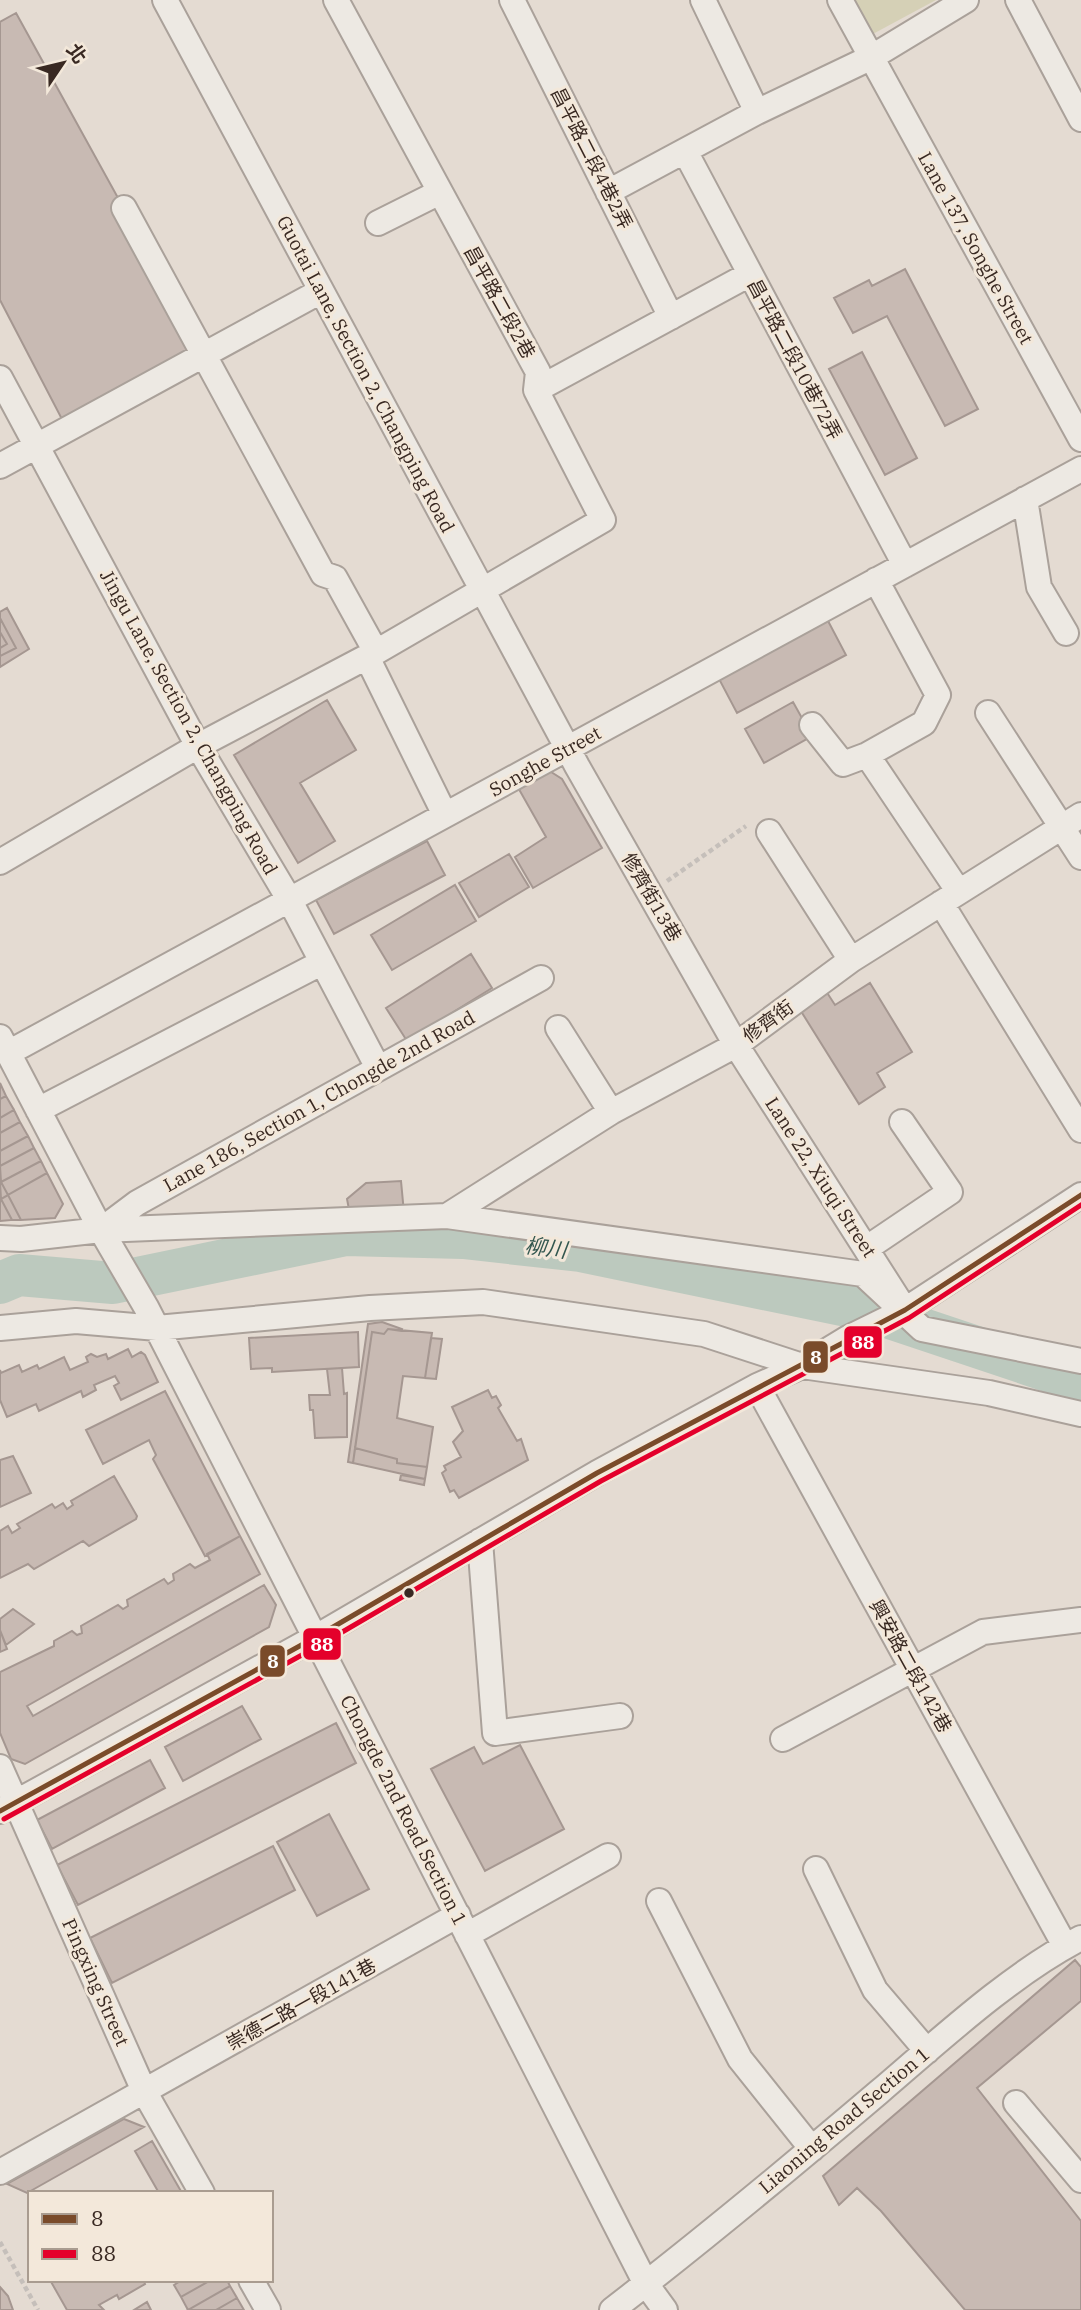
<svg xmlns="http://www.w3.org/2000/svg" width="1081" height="2310" viewBox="0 0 1081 2310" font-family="'IBM Plex Serif','Noto Sans TC',serif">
  <rect width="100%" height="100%" fill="#e4dbd2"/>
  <path fill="#d5d0b6" d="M853,0H936L871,35Z"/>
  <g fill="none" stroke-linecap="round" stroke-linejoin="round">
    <path stroke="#bcc9be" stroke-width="42" d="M0,1283L19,1275L113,1283L346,1235L463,1238L580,1251L866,1310L1081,1382"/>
  </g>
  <path fill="#c8bab3" stroke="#a59791" stroke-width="2" d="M16,13L203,352L66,427L0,300V22Z
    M905,269L978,409L945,426L887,316L853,333L834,298L869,280L872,286Z
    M862,352L917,458L885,475L829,369Z
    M7,608L29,649L0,667V656L16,648L0,618V612Z
    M0,618L16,648L0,656V648L7,644L0,632Z
    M827,619L846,655L737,713L718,677Z
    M0,632L7,644L0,648Z
    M327,700L356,750L300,783L335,841L298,863L234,755Z
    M793,702L812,736L764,763L745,729Z
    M548,770L562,779L602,848L533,888L515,857L546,837L516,784Z
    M427,841L445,875L334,934L316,900Z
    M509,854L529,887L479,917L459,883Z
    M455,885L476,921L392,970L371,935Z
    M471,954L492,988L407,1041L386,1008Z
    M870,983L912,1052L877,1073L885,1087L859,1104L799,1008L826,991L835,1005Z
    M0,1083L6,1096L0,1099Z
    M6,1096L14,1110L0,1118V1099Z
    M14,1110L20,1122L0,1133V1118Z
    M20,1122L28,1136L0,1151V1133Z
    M28,1136L34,1148L0,1166V1151Z
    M34,1148L41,1161L1,1182L0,1166Z
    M41,1161L47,1173L8,1195L1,1182Z
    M47,1173L63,1204L55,1218L21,1220L8,1195Z
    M401,1181L404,1213L351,1220L347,1199L366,1183Z
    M1,1182L8,1195L1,1199L0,1183Z
    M8,1195L21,1220H12L1,1199Z
    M0,1197L1,1199L12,1220L0,1221Z
    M382,1322L402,1329L401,1331L388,1329L384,1334L372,1332L353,1463L348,1462L368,1324Z
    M388,1329L432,1333L425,1378L403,1376L397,1418L433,1427L427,1467L397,1463V1459L355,1448L372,1332L384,1334Z
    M358,1332L359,1367L272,1372V1368L251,1369L249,1338Z
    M431,1338L442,1339L436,1379L425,1378Z
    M128,1349L132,1357L141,1352L145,1355L158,1382L121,1400L114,1386L119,1383L115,1376L94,1385L96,1390L83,1397L81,1391L39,1411L36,1404L7,1417L0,1400V1370L1,1373L19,1365L22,1372L37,1365L39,1369L64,1357L70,1370L88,1362L86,1357L91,1354L97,1357L106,1354L108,1359Z
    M342,1368L344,1394L347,1393V1437L315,1438L313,1410H310L309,1395H330L327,1369Z
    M488,1390L492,1398L496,1396L501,1405L498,1408L517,1441L521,1439L528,1460L459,1498L454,1490L450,1492L442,1473L446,1470L444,1466L461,1457L453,1442L463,1431L452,1407Z
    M165,1391L240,1536L205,1556L153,1459L156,1455L149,1440L103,1464L86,1430Z
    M355,1448L397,1459V1463L427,1467L425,1479L353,1463Z
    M13,1456L31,1493L0,1507V1460Z
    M401,1475L425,1479L424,1485L400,1480Z
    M114,1476L137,1516L136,1519L89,1546L83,1541L34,1569L28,1564L0,1578V1531L8,1526L12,1533L20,1528L17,1524L52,1504L55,1508L63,1503L67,1509L73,1505L71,1501Z
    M240,1536L260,1574L27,1706L33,1716L264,1585L276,1605L269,1627L25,1764L11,1759L0,1733V1672L54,1646V1641L72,1631L77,1635L82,1633L81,1626L118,1605L123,1609L128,1606L127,1600L164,1579L168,1584L174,1580L173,1574L190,1564L195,1568L210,1560L207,1554Z
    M13,1609L34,1624L6,1645L0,1630V1619Z
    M0,1630L7,1649L0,1652Z
    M242,1706L261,1739L183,1781L165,1747Z
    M336,1723L356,1763L78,1905L57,1865Z
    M520,1745L564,1829L485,1871L431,1769L474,1747L483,1764Z
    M150,1760L165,1788L52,1849L37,1820Z
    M329,1814L369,1889L317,1916L277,1842Z
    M273,1846L295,1890L112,1983L90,1938Z
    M1075,1960L1081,1967V2001L977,2088L1081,2221V2310H965L881,2211L857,2188L839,2205L823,2176Z
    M124,2119L144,2127L27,2193L7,2184Z
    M152,2141L182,2193H159L135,2151Z
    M50,2280H143L145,2284L119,2299L117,2295L99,2305L104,2310H67Z
    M182,2280H211L181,2297L174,2285Z
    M211,2280H227L230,2286L188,2310L181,2297Z
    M230,2286L237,2298L216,2310H188Z
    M0,2287L8,2296L13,2310H0Z
    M237,2298L244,2310H216Z
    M147,2302L151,2310H134Z"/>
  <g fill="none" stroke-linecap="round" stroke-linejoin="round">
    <defs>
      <path id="minor" d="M165,0L577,766L736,1045L905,1310
        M512,0L671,317
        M703,0L757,112
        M840,0L1081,439
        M1018,0L1081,119
        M686,153L905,565
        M608,192L757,112L872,57L966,0
        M124,208L323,574L335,578L376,652
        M378,223L440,192
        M0,378L198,746L289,899L377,1066
        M536,390L750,274
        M0,466L321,291
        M1025,499L1039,587L1066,633
        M367,657L445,815
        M988,713L1081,857
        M812,725L843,764L867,755L924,723L938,695L876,580
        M867,755L959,892
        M769,832L851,960
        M0,862L198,746L376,652L603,520L536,390L538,372L336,0
        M941,903L1081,1130
        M558,1028L611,1112
        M0,1037L101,1230L146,1307L646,2284L665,2310
        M8,1053L1081,469
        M38,1110L321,963
        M447,1216L611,1112L736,1045L851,960L1081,815
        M101,1230L137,1203L541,978
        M0,1238L21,1239L101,1230L447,1216L863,1274L922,1329L1081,1361
        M867,1248L950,1192L902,1122
        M0,1328L76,1321L157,1328L370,1308L483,1302L704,1334L802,1366L989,1393L1081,1414
        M757,1386L1065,1946
        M480,1541L495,1733L620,1716
        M783,1739L983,1632L1081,1620
        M0,1767L144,2091L202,2193
        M0,1811L316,1637L597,1473L757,1386L802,1366L848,1338L905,1310L1081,1195
        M816,1869L875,1990L927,2051
        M659,1901L740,2059L812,2149
        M467,1935L608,1856
        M1016,2103L1081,2180
        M0,2172L458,1915
        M251,2280L268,2310
        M612,2310C703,2240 792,2166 879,2092C940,2040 1011,1974 1081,1938"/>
    </defs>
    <use href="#minor" stroke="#aaa19a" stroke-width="28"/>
    <path stroke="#c5bfba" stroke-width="4.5" stroke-dasharray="5 3.5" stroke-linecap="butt" d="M667,881L746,826
      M0,2242L38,2310"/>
    <use href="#minor" stroke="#ede9e3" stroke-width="24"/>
    <defs>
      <path id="bus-1" d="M0,1811L316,1637L597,1473L905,1310L1081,1195"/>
      <path id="bus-2" d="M4,1819L320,1645L601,1481L909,1318L1081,1205"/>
    </defs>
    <use href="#bus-1" stroke="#f3e8da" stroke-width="10"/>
    <use href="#bus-2" stroke="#f3e8da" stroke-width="10"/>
    <use href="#bus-1" stroke="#7a4b2a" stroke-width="5"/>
    <use href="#bus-2" stroke="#e4002b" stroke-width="5"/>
  </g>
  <circle fill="#392922" stroke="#f3e8da" stroke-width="2.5" cx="409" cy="1593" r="6"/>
  <g text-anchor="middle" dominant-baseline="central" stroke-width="6" stroke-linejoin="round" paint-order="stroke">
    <g font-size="19" fill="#392922" stroke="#f3e8da">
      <text transform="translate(592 158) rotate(63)">昌平路二段4巷2弄</text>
      <text transform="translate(976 248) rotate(61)">Lane 137, Songhe Street</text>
      <text transform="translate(500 302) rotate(61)">昌平路二段2巷</text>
      <text transform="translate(795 359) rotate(62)">昌平路二段10巷72弄</text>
      <text transform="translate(366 374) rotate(62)">Guotai Lane, Section 2, Changping Road</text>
      <text transform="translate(189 722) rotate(61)">Jingu Lane, Section 2, Changping Road</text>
      <text transform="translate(545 761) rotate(-29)">Songhe Street</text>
      <text transform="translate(652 897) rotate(60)">修齊街13巷</text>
      <text transform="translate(768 1021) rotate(-36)">修齊街</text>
      <text transform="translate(319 1101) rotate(-29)">Lane 186, Section 1, Chongde 2nd Road</text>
      <text transform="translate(821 1177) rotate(57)">Lane 22, Xiuqi Street</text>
      <text transform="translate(911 1666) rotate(61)">興安路二段142巷</text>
      <text transform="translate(404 1810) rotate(63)">Chongde 2nd Road Section 1</text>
      <text transform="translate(96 1982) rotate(66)">Pingxing Street</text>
      <text transform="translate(301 2004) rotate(-29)">崇德二路一段141巷</text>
      <text transform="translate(844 2120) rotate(-40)">Liaoning Road Section 1</text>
    </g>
    <g font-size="21" font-style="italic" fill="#33574f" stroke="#f3e8da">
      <text transform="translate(546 1247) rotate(7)">柳川</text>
    </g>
  </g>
  <g stroke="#f3e8da" stroke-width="2.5">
    <rect x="843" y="1325" width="40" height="34" rx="7" fill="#e4002b"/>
    <rect x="802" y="1340" width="27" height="34" rx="7" fill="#7a4b2a"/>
    <rect x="302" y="1627" width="40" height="34" rx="7" fill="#e4002b"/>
    <rect x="259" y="1644" width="27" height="34" rx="7" fill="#7a4b2a"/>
  </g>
  <g font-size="19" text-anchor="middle" font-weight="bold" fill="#fff">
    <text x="863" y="1349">88</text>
    <text x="816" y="1364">8</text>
    <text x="322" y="1651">88</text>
    <text x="273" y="1668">8</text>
  </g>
  <rect x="28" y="2191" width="245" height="91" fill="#f3e8da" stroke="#a99c90" stroke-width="2"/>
  <rect x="42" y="2214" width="35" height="10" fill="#7a4b2a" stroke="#a99c90" stroke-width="2"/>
  <text x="91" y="2226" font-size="21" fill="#392922">8</text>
  <rect x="42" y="2249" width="35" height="10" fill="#e4002b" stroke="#a99c90" stroke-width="2"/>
  <text x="91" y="2261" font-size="21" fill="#392922">88</text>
  <g transform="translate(63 63) rotate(55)" stroke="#f3e8da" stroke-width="5" paint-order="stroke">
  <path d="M0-5L12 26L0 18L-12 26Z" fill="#392922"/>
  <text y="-10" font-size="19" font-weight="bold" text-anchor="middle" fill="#392922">北</text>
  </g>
</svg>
